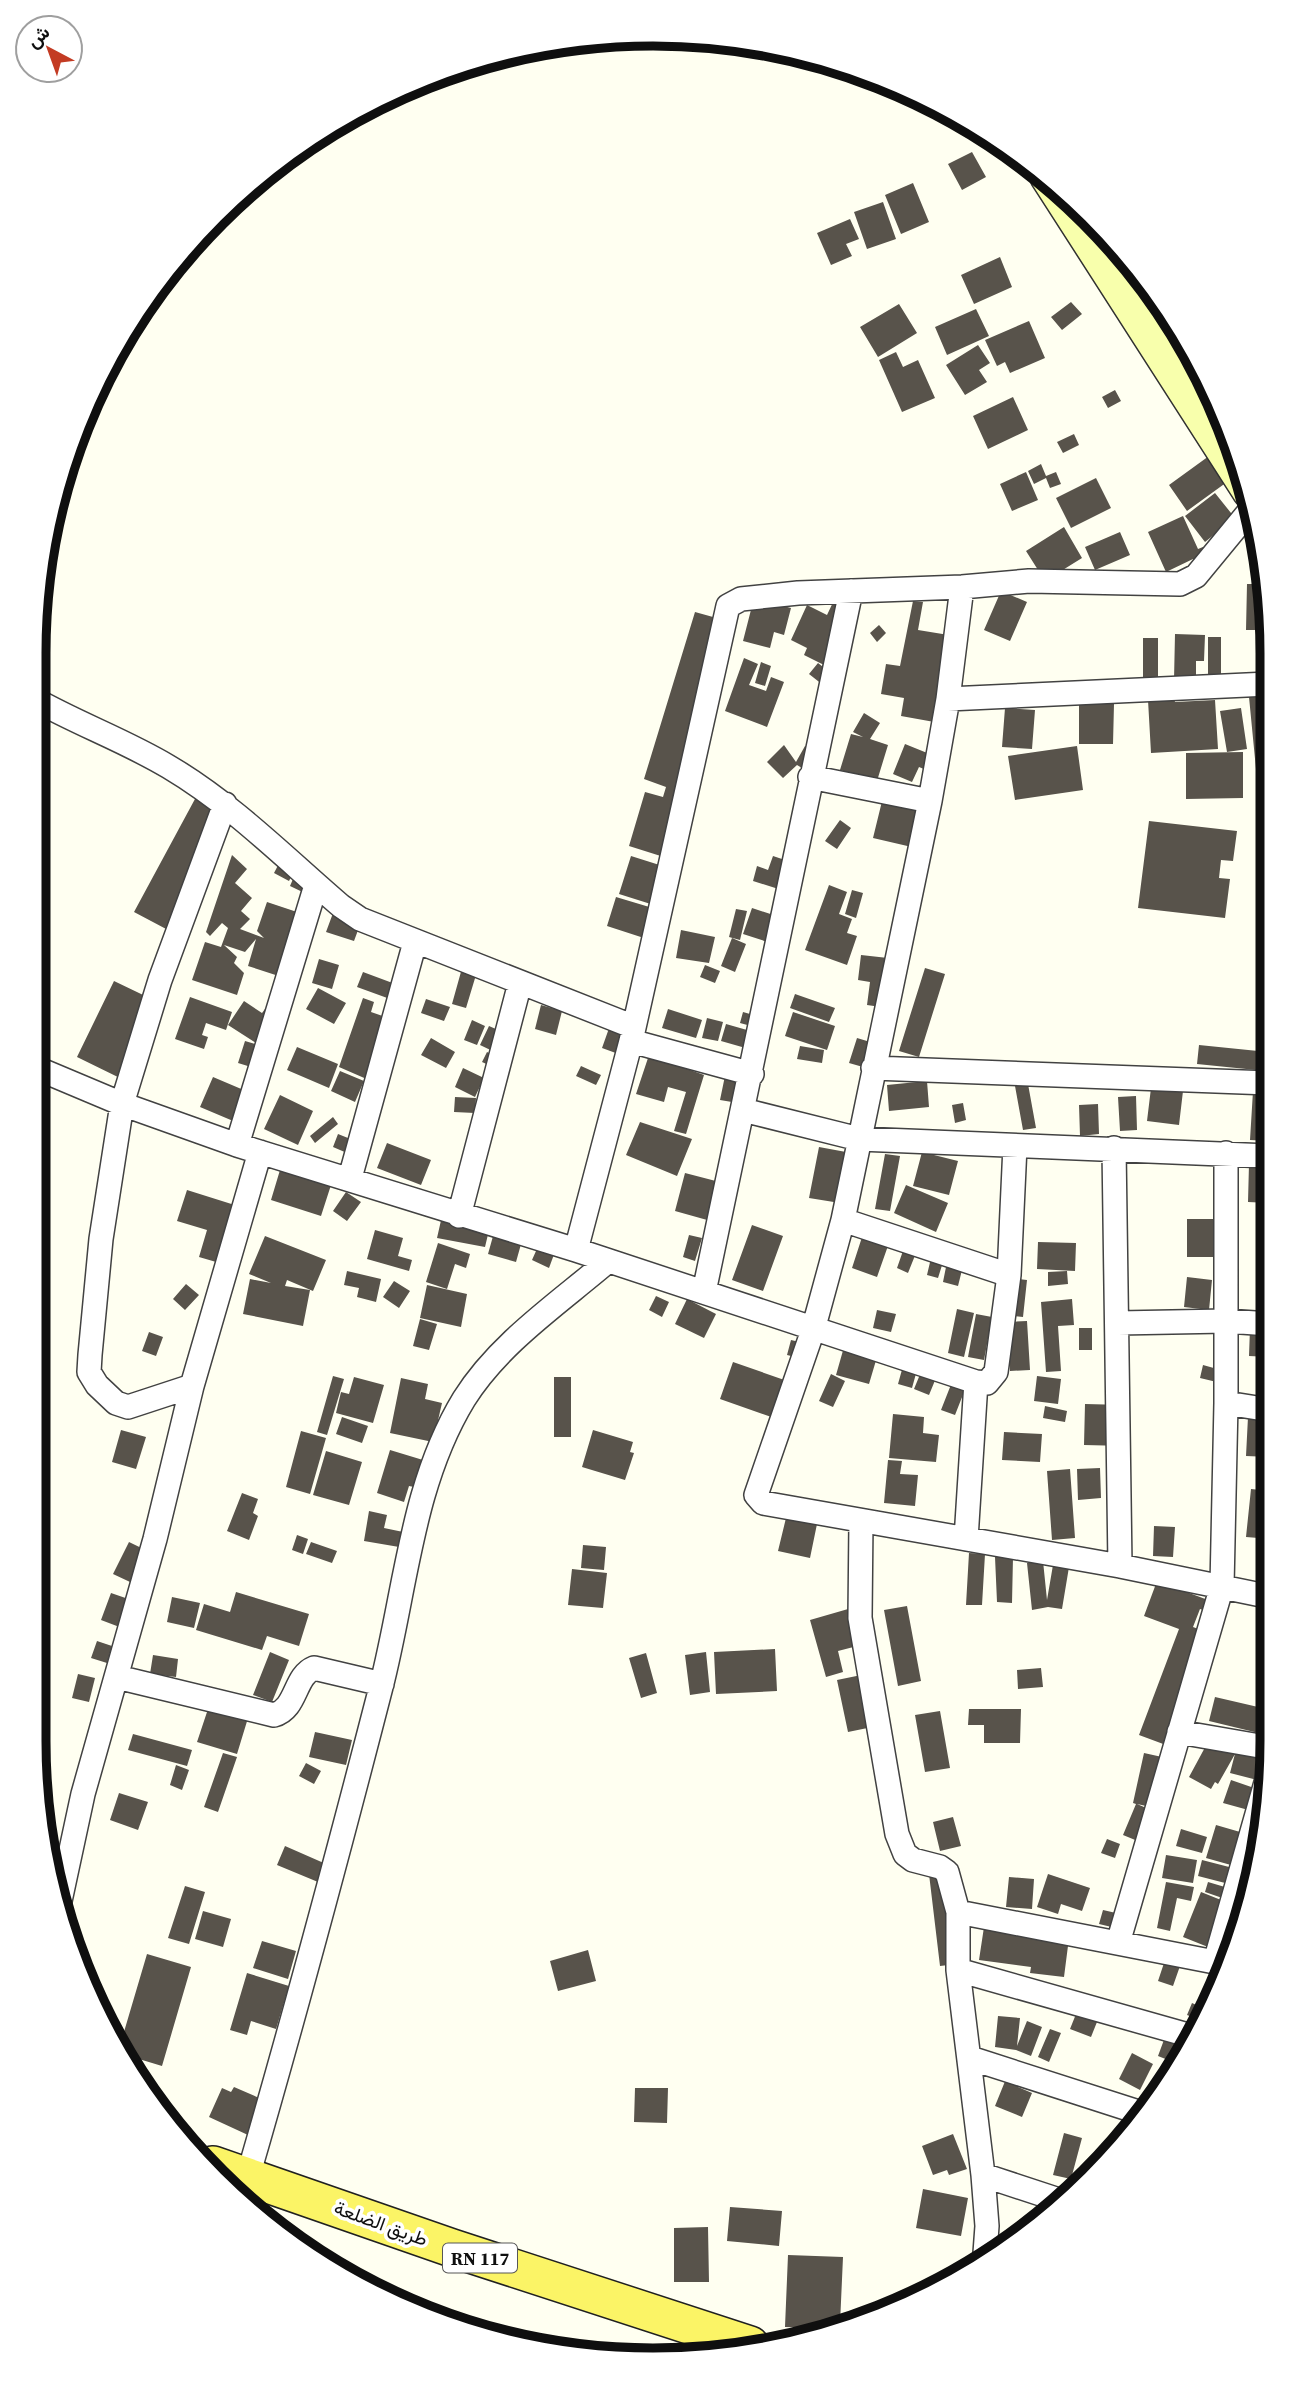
<svg xmlns="http://www.w3.org/2000/svg" width="1306" height="2393" viewBox="0 0 1306 2393" font-family="'Source Serif 4',Vazirmatn,serif">
  <rect width="100%" height="100%" fill="#fffff1"/>
  <path fill="#58534b" d="M972,152L986,177L962,190L948,164Z
    M913,183L929,222L901,234L885,195Z
    M883,202L896,239L867,249L854,212Z
    M850,219L859,239L846,244L852,256L831,265L817,233Z
    M1000,257L1012,287L974,304L961,275Z
    M1071,302L1082,314L1062,330L1051,317Z
    M899,304L917,333L878,357L860,327Z
    M976,309L989,336L947,355L935,327Z
    M1029,321L1045,358L1010,373L1005,362L997,366L985,340Z
    M978,345L990,363L979,370L987,382L965,395L946,365Z
    M896,352L903,367L918,360L935,398L902,412L879,360Z
    M1115,390L1121,401L1108,408L1102,397Z
    M1013,397L1028,430L988,449L973,416Z
    M1074,434L1079,445L1063,453L1057,442Z
    M1209,456L1227,482L1187,511L1169,485Z
    M1041,464L1046,476L1056,472L1061,484L1050,488L1046,478L1034,484L1028,471Z
    M1026,472L1038,500L1012,511L1000,484Z
    M1096,478L1111,508L1071,528L1056,498Z
    M1215,493L1235,518L1205,542L1185,516Z
    M1183,516L1198,549L1203,547L1210,562L1197,568L1193,559L1166,572L1148,532Z
    M1064,527L1082,558L1045,581L1026,551Z
    M1120,532L1130,555L1095,570L1085,547Z
    M1247,584H1268V630H1246Z
    M1001,591L1027,602L1010,641L984,630Z
    M836,596L855,605L834,670L804,655L807,648L791,640L807,605L827,615Z
    M913,601L923,602L918,630L967,638L951,725L901,716L904,698L881,694L886,664L900,666Z
    M753,602L775,608L776,604L791,608L784,635L774,632L770,648L743,641Z
    M695,612L731,622L667,858L629,846L645,792L663,797L666,787L644,779Z
    M879,625L886,633L877,642L870,633Z
    M1175,634L1205,635L1204,661H1196V680H1174Z
    M1208,637H1221V677H1208Z
    M1143,638H1158V680H1143Z
    M744,658L758,664L749,685L766,691L771,677L784,682L767,727L725,711Z
    M761,662L771,666L765,686L755,683Z
    M818,663L832,674L823,685L809,674Z
    M1268,695V799L1259,800L1249,697Z
    M1174,698L1175,702L1215,700L1218,749L1151,753L1148,700Z
    M1079,703L1114,704L1113,744H1079Z
    M1005,708L1035,710L1032,749L1002,747Z
    M1241,708L1247,749L1227,752L1220,711Z
    M864,713L880,723L870,739L888,745L877,781L840,770L851,734L863,737L853,732Z
    M905,744L942,759L936,774L919,767L912,782L893,774Z
    M784,745L796,762L805,746L821,756L812,774L797,765L783,778L767,762Z
    M1077,746L1083,790L1015,800L1008,756Z
    M1243,752V798L1186,799V753Z
    M202,786L236,804L168,930L134,912Z
    M884,793L927,803L916,848L873,838Z
    M840,820L851,828L837,849L825,841Z
    M1149,821L1237,831L1233,861L1221,860L1219,878L1230,879L1225,918L1138,908Z
    M285,852L300,859L289,881L274,873Z
    M232,855L247,869L235,883L252,898L241,911L250,919L240,929L264,938L257,931L267,902L309,916L291,980L248,966L256,939L245,952L224,945L237,957L234,963L244,973L237,995L192,980L205,942L221,947L228,928L222,923L210,936L206,932Z
    M631,856L669,868L657,906L619,894Z
    M773,856L800,865L791,893L753,881L757,866L768,870Z
    M296,872L313,897L290,886Z
    M829,885L847,892L839,914L852,919L847,933L857,936L847,965L805,950Z
    M852,890L863,893L856,918L845,914Z
    M616,897L656,909L647,939L607,926Z
    M336,905L364,914L354,941L326,932Z
    M752,908L789,920L780,946L743,934Z
    M736,909L747,911L740,940L729,937Z
    M681,930L715,937L709,963L676,958Z
    M732,938L746,944L735,972L721,966Z
    M861,955L888,958L881,1007L867,1005L870,982L858,980Z
    M319,959L339,965L332,989L312,983Z
    M464,961L479,965L466,1008L452,1004Z
    M705,965L720,971L715,983L700,977Z
    M925,968L945,974L919,1057L899,1051Z
    M363,972L406,988L401,1003L357,987Z
    M114,981L164,1005L126,1081L77,1057Z
    M318,988L346,1003L334,1024L306,1009Z
    M795,994L835,1008L829,1022L790,1008Z
    M190,997L232,1012L226,1030L206,1023L202,1035L208,1037L204,1049L175,1039Z
    M363,998L374,1002L371,1012L400,1022L378,1084L339,1067Z
    M426,999L450,1007L444,1021L421,1013Z
    M244,1001L262,1013L265,1009L282,1020L261,1070L238,1063L245,1041L259,1045L228,1025Z
    M541,1005L562,1011L556,1035L535,1029Z
    M668,1009L702,1020L696,1038L662,1028Z
    M743,1012L757,1016L762,1029L740,1023Z
    M793,1012L835,1026L827,1050L785,1036Z
    M613,1017L635,1025L624,1056L602,1048Z
    M707,1018L723,1022L718,1041L702,1038Z
    M472,1020L485,1026L477,1045L464,1040Z
    M726,1024L761,1034L756,1051L721,1041Z
    M489,1026L512,1036L503,1056L480,1045Z
    M431,1038L455,1052L446,1068L421,1055Z
    M857,1038L877,1044L870,1069L849,1063Z
    M1199,1045L1258,1051L1256,1070L1197,1064Z
    M800,1046L824,1050L822,1063L797,1059Z
    M297,1047L338,1064L329,1088L287,1070Z
    M487,1052L506,1061L502,1071L482,1062Z
    M649,1055L704,1075L686,1134L674,1131L686,1092L668,1087L664,1102L636,1094Z
    M581,1066L601,1075L596,1085L576,1076Z
    M463,1068L484,1078L475,1097L455,1087Z
    M340,1071L364,1081L355,1102L331,1091Z
    M726,1071L755,1077L732,1102L720,1100Z
    M213,1077L258,1096L245,1126L200,1107Z
    M927,1081L929,1107L889,1111L887,1085Z
    M1028,1084L1036,1128L1023,1130L1015,1086Z
    M1151,1088L1183,1091L1179,1125L1147,1121Z
    M1253,1091L1269,1092V1141L1250,1140Z
    M280,1095L313,1111L298,1145L264,1129Z
    M1136,1096L1137,1130L1120,1131L1118,1097Z
    M455,1097L476,1098L475,1113L454,1112Z
    M963,1103L966,1120L955,1123L952,1105Z
    M1098,1104L1099,1134L1080,1136L1079,1105Z
    M333,1117L338,1124L315,1143L310,1136Z
    M640,1122L692,1139L677,1176L626,1155Z
    M338,1134L353,1140L347,1153L333,1147Z
    M387,1143L431,1160L421,1185L377,1168Z
    M819,1147L846,1152L840,1203L809,1198Z
    M922,1152L958,1161L949,1195L913,1186Z
    M885,1154L900,1156L890,1211L875,1209Z
    M283,1160L331,1185L321,1216L271,1200Z
    M1249,1164H1269L1270,1203L1248,1202Z
    M685,1173L735,1186L725,1225L675,1211Z
    M906,1185L948,1203L936,1232L894,1213Z
    M187,1190L241,1207L223,1264L199,1257L207,1230L177,1221Z
    M346,1192L361,1202L347,1221L333,1211Z
    M442,1216L490,1226L485,1247L437,1238Z
    M1187,1219H1222L1227,1257H1187Z
    M752,1225L783,1236L763,1291L732,1280Z
    M495,1229L523,1237L516,1262L488,1254Z
    M375,1230L403,1238L398,1256L412,1260L409,1271L367,1259Z
    M863,1234L889,1243L877,1277L852,1268Z
    M689,1235L702,1238L695,1261L683,1257Z
    M265,1236L326,1260L313,1291L287,1280L285,1286L310,1290L303,1326L243,1314L250,1279L271,1283L249,1274Z
    M540,1242L556,1249L549,1268L532,1260Z
    M1038,1242L1076,1243L1075,1271L1037,1269Z
    M438,1243L470,1254L466,1268L455,1264L447,1289L426,1282Z
    M904,1248L916,1253L908,1273L897,1268Z
    M931,1258L943,1262L938,1278L927,1275Z
    M947,1262L963,1266L958,1286L943,1282Z
    M1258,1270L1270,1271V1304H1257Z
    M347,1271L381,1279L376,1302L357,1297L359,1288L344,1285Z
    M1067,1271L1068,1284L1048,1286V1272Z
    M1187,1277L1212,1280L1209,1310L1184,1307Z
    M1008,1278L1027,1280L1023,1317L1003,1315Z
    M394,1281L410,1291L399,1308L383,1297Z
    M186,1284L199,1295L185,1310L173,1299Z
    M427,1285L467,1294L461,1327L420,1318Z
    M656,1296L669,1302L662,1317L649,1310Z
    M687,1299L716,1314L704,1338L675,1324Z
    M1072,1299L1074,1325L1058,1326L1061,1371L1046,1372L1041,1302Z
    M957,1309L974,1313L964,1357L948,1353Z
    M877,1310L896,1314L891,1332L873,1328Z
    M976,1314L992,1317L984,1360L968,1357Z
    M420,1319L437,1324L429,1350L413,1346Z
    M1027,1321L1030,1370L1010,1371L1007,1322Z
    M1079,1328H1092V1350H1079Z
    M1250,1328L1270,1329V1357L1249,1356Z
    M149,1332L163,1337L156,1356L142,1351Z
    M791,1340L812,1345L808,1360L787,1355Z
    M844,1347L877,1357L869,1384L836,1375Z
    M733,1362L793,1383L780,1420L720,1399Z
    M1270,1363V1391L1259,1392L1257,1364Z
    M1203,1365L1228,1372L1225,1384L1200,1378Z
    M903,1366L917,1370L912,1388L898,1384Z
    M921,1372L936,1378L929,1395L914,1389Z
    M831,1374L845,1381L833,1407L819,1401Z
    M333,1376L344,1379L327,1435L317,1432Z
    M1037,1376L1061,1379L1058,1404L1034,1401Z
    M354,1377L384,1385L373,1423L336,1413L341,1392L349,1394Z
    M554,1377H571V1437H554Z
    M401,1378L428,1384L425,1399L442,1403L433,1442L390,1433Z
    M952,1382L966,1387L955,1415L941,1410Z
    M1085,1404L1125,1405L1126,1446L1084,1445Z
    M1045,1406L1067,1411L1065,1422L1043,1418Z
    M893,1414L924,1417L923,1433L939,1435L936,1462L889,1458Z
    M342,1417L368,1426L362,1443L336,1434Z
    M1248,1417L1270,1418V1457L1246,1456Z
    M121,1430L146,1437L136,1469L112,1462Z
    M593,1430L633,1442L630,1452L634,1453L625,1480L582,1467Z
    M301,1431L326,1438L310,1494L286,1487Z
    M1004,1432L1042,1434L1040,1462L1002,1460Z
    M390,1450L423,1460L414,1487L409,1486L404,1502L377,1493Z
    M326,1451L362,1462L349,1505L313,1495Z
    M888,1460L902,1461L900,1474L918,1475L915,1506L884,1503Z
    M1100,1468L1101,1498L1078,1500L1077,1469Z
    M1070,1469L1075,1538L1052,1540L1047,1471Z
    M1251,1489L1270,1491L1271,1539L1246,1537Z
    M242,1493L258,1499L253,1513L258,1516L249,1540L227,1531Z
    M369,1511L387,1515L384,1528L408,1533L405,1548L364,1541Z
    M786,1518L817,1524L810,1558L778,1551Z
    M1154,1526L1175,1527L1173,1557L1153,1556Z
    M297,1535L308,1539L303,1554L292,1550Z
    M129,1542L160,1557L145,1589L113,1574Z
    M311,1542L337,1551L332,1563L306,1554Z
    M583,1545L606,1547L604,1570L581,1568Z
    M969,1553L985,1554L982,1605H966Z
    M995,1557H1013L1012,1603L997,1602Z
    M1043,1561L1047,1600L1053,1565L1069,1567L1062,1609L1048,1607L1032,1610L1027,1563Z
    M572,1569L607,1573L603,1608L568,1605Z
    M1157,1581L1216,1603L1212,1613L1200,1609L1193,1627L1217,1636L1174,1748L1139,1735L1179,1629L1144,1616Z
    M236,1592L309,1614L299,1646L267,1636L262,1650L196,1630L204,1604L230,1612Z
    M111,1593L140,1603L130,1631L101,1620Z
    M172,1597L200,1603L194,1628L167,1622Z
    M907,1606L921,1681L898,1686L884,1610Z
    M855,1607L865,1644L838,1651L843,1672L826,1677L810,1620Z
    M97,1641L112,1646L107,1663L91,1658Z
    M775,1649L777,1691L716,1694L714,1652Z
    M270,1652L289,1660L272,1702L253,1695Z
    M706,1652L710,1692L690,1695L685,1655Z
    M646,1653L657,1693L641,1698L629,1658Z
    M153,1655L178,1659L176,1677L150,1674Z
    M1041,1668L1043,1687L1018,1689L1017,1670Z
    M876,1672L887,1724L848,1732L837,1680Z
    M78,1674L95,1678L89,1702L72,1698Z
    M1215,1697L1271,1710V1736L1209,1721Z
    M209,1706L248,1718L237,1754L197,1742Z
    M969,1709H1021L1020,1743H984V1725H968Z
    M940,1711L950,1768L925,1772L915,1715Z
    M315,1732L352,1740L346,1765L309,1757Z
    M133,1734L192,1750L187,1766L128,1750Z
    M1209,1740L1235,1754L1218,1784L1215,1782L1211,1789L1189,1777Z
    M1236,1750L1271,1760L1265,1782L1230,1773Z
    M223,1753L237,1757L218,1812L204,1807Z
    M1144,1753L1171,1759L1160,1809L1137,1804L1158,1813L1145,1844L1123,1835L1136,1804L1133,1803Z
    M306,1763L321,1771L314,1784L299,1776Z
    M176,1765L189,1770L182,1790L170,1785Z
    M1231,1780L1260,1790L1252,1811L1223,1803Z
    M119,1793L148,1802L138,1830L110,1820Z
    M953,1817L961,1846L940,1851L933,1822Z
    M1216,1825L1247,1834L1238,1867L1206,1858Z
    M1181,1829L1207,1837L1202,1853L1176,1846Z
    M1107,1839L1120,1844L1115,1858L1101,1853Z
    M285,1846L326,1864L318,1882L277,1865Z
    M1166,1855L1197,1860L1193,1883L1162,1878Z
    M1202,1860L1233,1868L1229,1884L1198,1876Z
    M954,1871L965,1963L940,1966L929,1874Z
    M1048,1874L1090,1888L1082,1911L1061,1904L1058,1914L1037,1907Z
    M1009,1877L1034,1879L1032,1909L1006,1907Z
    M1166,1882L1194,1887L1191,1901L1177,1898L1170,1931L1157,1928Z
    M1208,1882L1235,1890L1231,1901L1205,1892Z
    M185,1886L205,1892L189,1944L168,1938Z
    M1201,1892L1236,1906L1218,1951L1183,1937Z
    M1103,1910L1116,1913L1124,1930L1099,1924Z
    M203,1911L231,1919L223,1947L195,1939Z
    M984,1927L1069,1938L1064,1977L1030,1973L1031,1967L979,1960Z
    M262,1941L296,1951L288,1979L253,1968Z
    M588,1950L596,1981L558,1991L550,1961Z
    M147,1954L191,1967L162,2066L129,2056L121,2042Z
    M1165,1960L1180,1966L1173,1986L1158,1981Z
    M247,1973L289,1986L276,2029L251,2021L247,2035L230,2030Z
    M1192,2003L1205,2009L1200,2020L1187,2015Z
    M1080,2004L1101,2012L1091,2037L1070,2029Z
    M998,2016L1020,2018L1017,2046L1027,2021L1042,2027L1031,2056L1016,2050L995,2047Z
    M1050,2029L1061,2033L1049,2062L1038,2057Z
    M1168,2029L1194,2039L1178,2064L1158,2056Z
    M1132,2053L1153,2064L1140,2090L1119,2079Z
    M1010,2069L1023,2074L1018,2087L1032,2093L1022,2117L995,2106Z
    M234,2087L264,2100L248,2135L209,2117L222,2088L231,2092Z
    M635,2088H668L667,2123L634,2122Z
    M1064,2133L1082,2138L1071,2179L1053,2175Z
    M953,2134L967,2169L949,2175L947,2170L933,2175L922,2146Z
    M923,2189L968,2198L961,2236L916,2228Z
    M730,2207L782,2211L779,2246L727,2241Z
    M708,2227L709,2282H674V2228Z
    M788,2255L843,2257L840,2324L822,2328L785,2327Z"/>
  <g fill="none" stroke-linecap="round" stroke-linejoin="round">
    <defs>
      <path id="street" d="M962,587L948,699L930,801L843,1220L813,1330L756,1495L763,1503L1120,1566L1271,1597
        M34,699C78,724 126,741 169,767C233,805 285,858 341,906L360,919L634,1027
        M948,699L1268,684
        M810,777L930,801
        M631,1041L752,1074
        M34,1067L122,1104L237,1145L576,1250L976,1382L987,1383L996,1372L1009,1275L1015,1146
        M873,1068L1269,1083
        M743,1110L859,1139L1269,1156
        M237,1145L316,885
        M1114,1148L1120,1566
        M350,1178L415,942
        M459,1216L520,983
        M843,1220L1009,1275
        M576,1250L631,1041L728,606L741,599L798,593L962,587L1029,581L1180,584L1196,576L1252,508
        M704,1292L851,591
        M1118,1323L1226,1321L1270,1324
        M192,1386L128,1407L116,1403L97,1385L89,1372L90,1355L101,1239L122,1104L160,980L225,804
        M1226,1403L1270,1410
        M861,1521L860,1618L897,1834L905,1854L913,1860L940,1867L947,1872L958,1912V1970L983,2175L987,2226L985,2253
        M966,1539L976,1382
        M117,1677L274,1715C297,1709 294,1676 314,1668L382,1684
        M1179,1732L1271,1748
        M60,1901L83,1794L155,1539L192,1386L260,1152
        M958,1912L1225,1964
        M1118,1943L1222,1586L1226,1403V1153
        M1215,1962L1271,1765
        M958,1970L1195,2037
        M970,2058L1138,2112
        M983,2175L1065,2202
        M248,2176C295,2014 339,1850 381,1687C406,1590 411,1486 464,1399C499,1343 559,1303 608,1261"/>
      <path id="secondary" d="M1046,176L1249,492"/>
      <path id="primary" d="M213,2165L452,2248L750,2345"/>
    </defs>
    <use href="#street" stroke="#424242" stroke-width="26"/>
    <use href="#secondary" stroke="#313131" stroke-width="35"/>
    <use href="#primary" stroke="#202020" stroke-width="40"/>
    <use href="#street" stroke="#fff" stroke-width="23"/>
    <use href="#secondary" stroke="#f8ffac" stroke-width="32"/>
    <use href="#primary" stroke="#fbf466" stroke-width="37"/>
  </g>
  <g text-anchor="middle" dominant-baseline="central" stroke-width="7" stroke-linejoin="round" paint-order="stroke">
    <rect fill="#fff" stroke="#575757" stroke-width="2" x="443" y="2243.5" width="74" height="29" rx="5"/>
    <g font-size="18" font-weight="bold" fill="#0f0f0f">
      <text x="480" y="2258">RN 117</text>
    </g>
    <g font-size="19" fill="#0f0f0f" stroke="#fff">
      <text transform="translate(381 2223) rotate(20)">طريق الضلعة</text>
    </g>
  </g>
  <path d="M0 0H1306V2393H0ZM653 46H653A607 607 0 0 1 1260 653V1741A607 607 0 0 1 653 2348H653A607 607 0 0 1 46 1741V653A607 607 0 0 1 653 46Z" fill="#fff" fill-rule="evenodd"/>
  <path fill="none" stroke="#0f0f0f" stroke-width="9" d="M653 46H653A607 607 0 0 1 1260 653V1741A607 607 0 0 1 653 2348H653A607 607 0 0 1 46 1741V653A607 607 0 0 1 653 46Z"/>
  <g transform="translate(49 49) rotate(319)"><circle r="33" fill="#ffffff" stroke="#9f9f9f" stroke-width="2"/>
  <path d="M0-5L12 26L0 18L-12 26Z" fill="#c33b23"/>
  <text y="-10" font-size="19" font-weight="bold" text-anchor="middle" fill="#0f0f0f">ش</text>
  </g>
</svg>
